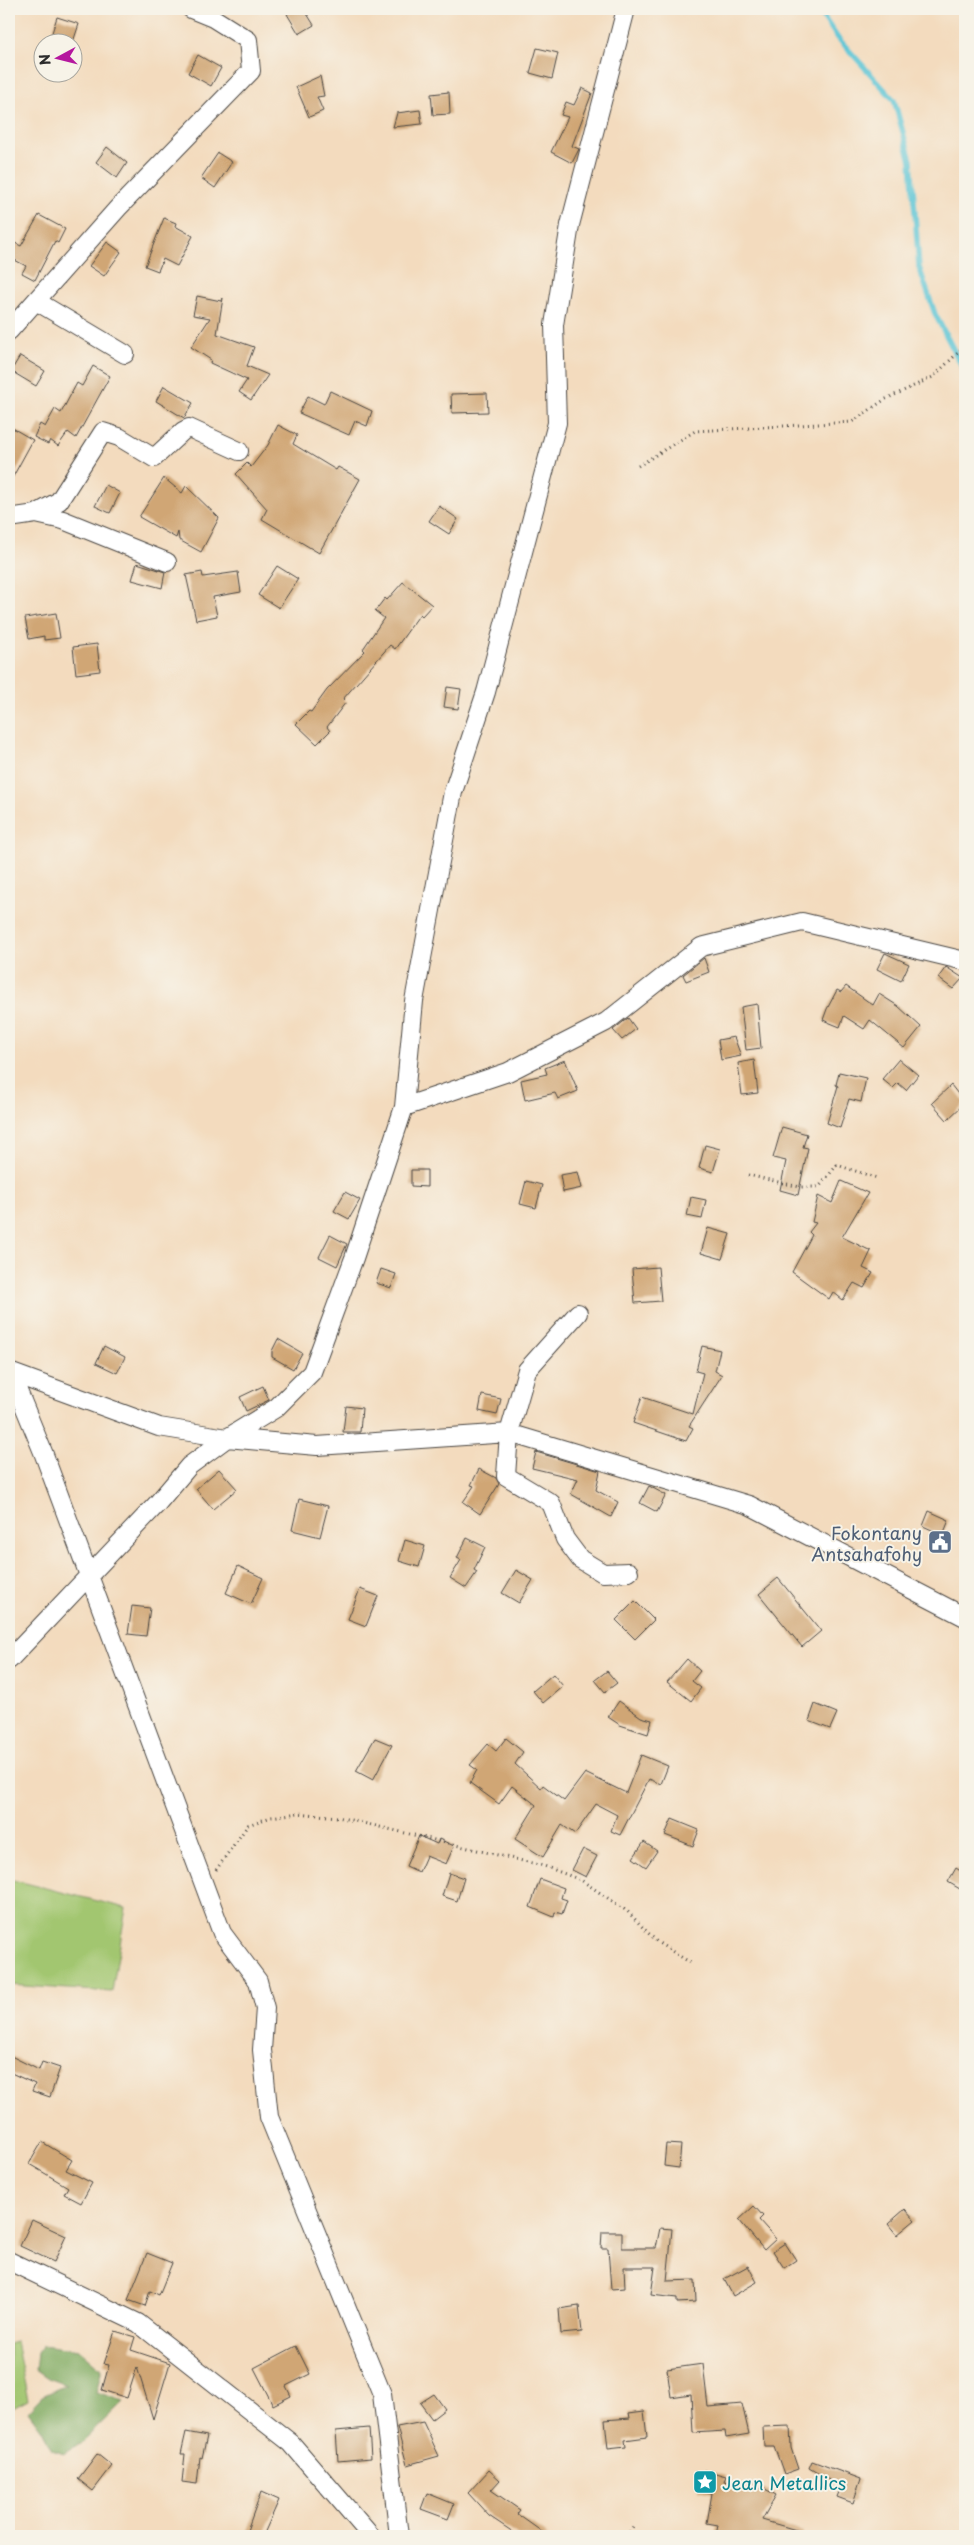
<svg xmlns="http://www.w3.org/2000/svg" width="974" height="2545" viewBox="0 0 974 2545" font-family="'Playpen Sans',sans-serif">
  <rect width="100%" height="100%" fill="#f7f3e8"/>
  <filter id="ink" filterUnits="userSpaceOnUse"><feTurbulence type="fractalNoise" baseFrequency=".02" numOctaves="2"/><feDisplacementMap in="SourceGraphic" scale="10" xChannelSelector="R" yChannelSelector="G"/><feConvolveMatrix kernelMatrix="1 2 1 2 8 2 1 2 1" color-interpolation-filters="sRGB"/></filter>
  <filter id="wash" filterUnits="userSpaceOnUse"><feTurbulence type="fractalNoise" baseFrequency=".0096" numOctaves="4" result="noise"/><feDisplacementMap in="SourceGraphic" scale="20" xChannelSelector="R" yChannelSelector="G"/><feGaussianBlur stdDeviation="1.12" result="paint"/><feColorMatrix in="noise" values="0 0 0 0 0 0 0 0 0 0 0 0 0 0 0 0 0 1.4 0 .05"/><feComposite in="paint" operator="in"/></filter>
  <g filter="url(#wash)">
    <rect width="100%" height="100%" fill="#f3dbbe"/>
    <path fill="#a2c670" stroke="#66784e" d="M9,1879L126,1908L112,1992L9,1985Z
      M16,2342L28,2400L9,2410V2344Z"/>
    <path fill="#81ab62" stroke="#566b46" d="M43,2345L80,2350L102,2369L96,2392L124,2401L80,2444L64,2454L52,2450L42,2430L28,2411L42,2396L67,2385L48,2378L35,2369L37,2353Z"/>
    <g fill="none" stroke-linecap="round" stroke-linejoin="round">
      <path stroke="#5bc5d5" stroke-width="5.5" d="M818,9L837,37L894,100L911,161L919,267L935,314L965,372"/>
    </g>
    <g id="blocks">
      <path fill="#d0a674" d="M296,9H304L314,25L299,34L287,14Z
        M57,17L79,24L73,42H49Z
        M537,48L558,53L552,79L530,73Z
        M198,55L221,68L211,86L188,73Z
        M320,76L324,96L317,97L323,111L309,117L296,87Z
        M582,88L592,93L572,146L579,149L572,163L551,152L568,117L561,115L566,102L574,105Z
        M449,92L450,114L433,115L431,94Z
        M420,110L422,124L393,127L397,113Z
        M107,147L127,163L117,178L96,162Z
        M218,153L232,162L215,188L201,178Z
        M39,215L65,229L58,243L55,241L35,280L22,273L26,266L9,257V240L21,246Z
        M164,218L176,223L175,226L193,236L177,266L163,259L158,271L145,266Z
        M107,242L121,252L104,276L89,266Z
        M197,296L221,301L223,298L217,334L254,347L247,366L268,375L251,400L239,392L247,380L210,363L211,360L191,347L210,318L193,315Z
        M20,356L45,371L36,386L11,371Z
        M93,366L110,376L76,438L68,432L58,446L50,440L48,444L34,437L40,424L45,427L55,409L61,413L77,383L82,386Z
        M164,386L193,403L184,418L156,401Z
        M330,391L372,411L367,426L355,421L349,435L299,413L308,396L324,404Z
        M487,393L488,412L452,413L451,394Z
        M278,425L297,435L293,444L336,470L338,467L360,479L319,553L262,519L267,509L236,474L247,463L251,467L268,445Z
        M9,426L33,440L9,484Z
        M164,478L182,493L186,486L219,518L201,552L179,540L178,532L176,538L139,517Z
        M106,485L120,493L110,513L95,506Z
        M439,506L458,519L449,534L429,521Z
        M137,563L165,572L162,588L132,580Z
        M277,566L298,579L279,608L258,595Z
        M202,572L203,577L238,572L241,592L213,597L217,616L196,620L186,575Z
        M403,582L432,605L422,616L420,614L395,649L390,645L343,699L346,702L327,727L330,731L317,744L296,724L309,711L311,712L327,690L365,651L363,649L384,618L375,611L385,598L387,600Z
        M56,613L60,638L44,640V636L29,639L25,618Z
        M97,644L100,671L76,674L73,647Z
        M447,687L461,689L458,709L444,707Z
        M885,953L909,964L901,981L877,969Z
        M704,958L709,972L686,981L683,975Z
        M946,967L963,978L953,989L938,978Z
        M846,986L873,1005L879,994L898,1006L921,1027L904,1048L870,1020L864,1029L844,1016L840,1027L823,1020L827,1009L837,990L841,992Z
        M757,1004L761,1048L746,1050L741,1007Z
        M628,1018L636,1029L622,1040L613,1030Z
        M734,1037L741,1056L721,1060L718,1040Z
        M899,1059L918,1075L906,1090L898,1083L893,1088L882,1079Z
        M565,1060L578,1091L558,1099L555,1093L525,1100L521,1080L547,1074L545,1068Z
        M754,1060L758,1093L742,1095L738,1063Z
        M839,1072L866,1078L861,1102L849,1099L840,1128L827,1123L838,1086L836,1085Z
        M951,1085L965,1103L947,1120L932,1103Z
        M782,1127L807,1134L803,1147L808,1148L798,1195L780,1190L786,1161L773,1158Z
        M705,1145L720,1149L713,1172L699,1168Z
        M411,1170H427V1187L411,1186Z
        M578,1172L582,1188L563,1192L560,1175Z
        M526,1181L542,1185L536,1208L520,1204Z
        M841,1181L868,1193L842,1237L871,1251L863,1268L873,1273L864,1288L854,1283L843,1300L833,1292L829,1299L792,1272L812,1235L809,1232L816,1223L812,1222L818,1196L832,1203Z
        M345,1192L360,1200L349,1219L334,1211Z
        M691,1197L706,1200L702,1219L687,1216Z
        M708,1228L730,1234L722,1259L701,1253Z
        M330,1235L347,1244L337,1266L319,1257Z
        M658,1267L661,1301L635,1303L632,1269Z
        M381,1269L396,1274L391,1288L376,1283Z
        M278,1339L302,1353L293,1369L272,1357V1351Z
        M104,1346L125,1357L117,1373L96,1363Z
        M702,1346L720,1350L715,1371L722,1375L689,1426L693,1428L686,1441L633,1423L642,1397L693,1414L703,1373L696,1371Z
        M263,1386L269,1400L246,1411L240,1397Z
        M482,1395L501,1399L497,1415L479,1411Z
        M346,1406L362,1408L360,1432H343Z
        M536,1452L600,1471L596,1490L618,1502L611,1517L571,1494L578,1479L532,1468Z
        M219,1469L237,1489L213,1509L196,1489Z
        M479,1469L496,1478L499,1484L480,1514L463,1502L474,1486L471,1485Z
        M649,1486L666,1495L657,1512L640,1503Z
        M299,1499L328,1506L320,1537L292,1530Z
        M929,1511L949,1520L943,1535L923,1526Z
        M467,1538L485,1547L474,1570L477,1572L466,1588L450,1578L461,1560L457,1558Z
        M405,1540L425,1546L419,1567L399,1561Z
        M238,1566L263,1578L251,1604L226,1593Z
        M516,1570L533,1580L519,1603L502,1593Z
        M778,1578L821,1631L802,1647L759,1594Z
        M360,1589L378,1596L366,1626L348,1619Z
        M635,1601L654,1620L635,1639L616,1620Z
        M132,1606L150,1608L146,1636L128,1634Z
        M687,1659L700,1671L692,1681L701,1688L691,1701L667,1682Z
        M607,1671L617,1683L605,1692L595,1680Z
        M553,1674L563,1686L543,1703L533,1691Z
        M619,1701L641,1717L652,1720L648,1734L620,1725L608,1717Z
        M815,1704L837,1713L830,1729L809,1721Z
        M375,1738L392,1745L373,1780L356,1771Z
        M506,1738L523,1752L515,1764L541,1788L543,1785L564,1801L585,1773L626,1793L641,1755L668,1766L661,1784L649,1779L620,1835L611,1831L617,1815L596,1804L575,1834L562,1825L543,1857L515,1839L536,1805L512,1786L499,1804L470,1783L477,1770L470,1765L488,1744L496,1751Z
        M672,1819L699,1830L693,1846L665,1835Z
        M419,1836L437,1844L439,1839L454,1846L446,1864L426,1856L419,1872L406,1866Z
        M644,1842L657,1851L646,1867L633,1858Z
        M583,1849L597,1856L586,1877L572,1870Z
        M956,1868L965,1874V1892L948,1882Z
        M449,1873L464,1878L457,1901L442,1896Z
        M540,1879L564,1888L561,1898L567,1900L562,1914L555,1912L554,1917L530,1907Z
        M9,2055L39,2070L42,2062L60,2068L50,2097L32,2091L35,2084L9,2072Z
        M42,2142L72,2160L66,2170L92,2183L81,2203L64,2194L68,2187L29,2164Z
        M666,2144L681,2145L679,2168L664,2166Z
        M754,2206L763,2216L759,2220L776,2239L764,2250L739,2220Z
        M905,2209L915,2220L897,2235L888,2224Z
        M32,2220L66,2236L54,2262L20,2246Z
        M660,2228L672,2229L667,2281L695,2280L696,2302L677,2303V2298L651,2295L655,2267H624L625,2288L611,2289L608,2248H601L602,2232H622V2248H656Z
        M785,2243L796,2260L784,2268L773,2251Z
        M147,2253L172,2263L159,2295L150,2291L145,2306L128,2300Z
        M748,2266L757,2282L733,2296L724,2279Z
        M579,2306L582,2332L561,2334L559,2309Z
        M115,2331L135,2337L131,2350L170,2363L153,2419L137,2367L127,2398L102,2390L109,2365L104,2364Z
        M296,2346L310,2374L286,2386L291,2396L273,2405L254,2368Z
        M703,2364L708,2407L742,2404L749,2434L726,2438L725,2431L693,2433L691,2394L671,2397L667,2369Z
        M434,2394L445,2409L432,2419L420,2403Z
        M644,2411L647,2437L625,2440L626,2447L608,2449L605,2420L630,2418L629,2413Z
        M423,2422L439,2456L407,2465L397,2427Z
        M790,2426L791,2448L798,2469L784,2474L774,2446H764L763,2427Z
        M369,2428L371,2458L338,2461L336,2431Z
        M186,2432L207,2436L202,2458L200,2457L197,2484L182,2482L185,2454H181Z
        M97,2454L112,2466L93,2491L78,2479Z
        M812,2461L861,2479L853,2503L837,2497L841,2487L809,2468Z
        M489,2470L500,2480L491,2490L520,2510L517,2514L548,2536H519L489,2516L468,2493Z
        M704,2470L726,2476L724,2481L765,2489L776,2495L762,2520L803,2532L802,2536H716L718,2525L707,2523L712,2493L699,2490Z
        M261,2492L279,2500L263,2536H245Z
        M427,2493L454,2504L448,2519L421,2509Z"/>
    </g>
  </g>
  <g filter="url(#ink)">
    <use href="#blocks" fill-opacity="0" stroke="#494541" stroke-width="1"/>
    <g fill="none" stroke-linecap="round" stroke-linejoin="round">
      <defs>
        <path id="minor" d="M36,301L125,354
          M9,331L118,208L251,71L248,40L213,18L191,9
          M36,514L59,501L103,432L119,437L154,458L183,431L189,428L239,451
          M9,518L36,514L63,520L167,562
          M404,1107L508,1072L606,1022L701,947L802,922L965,961
          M578,1313L527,1370L509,1433L506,1476L551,1503L565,1539L580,1559L603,1573L629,1572
          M9,1372L159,1427L227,1438L317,1446L509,1433L749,1505L965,1617
          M9,1374H11L43,1452L222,1933L258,1981L265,2008L262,2050L269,2117L382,2394L399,2536
          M9,1660L156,1505L189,1466L227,1438L276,1408L312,1372L354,1258L404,1107L414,1001L453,792L486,692L557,423L554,325L570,225L626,9
          M9,2261L138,2323L291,2443L371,2536"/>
      </defs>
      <use href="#minor" stroke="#494541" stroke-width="20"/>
      <path stroke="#494541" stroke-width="3" stroke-dasharray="1 4" stroke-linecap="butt" d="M638,466L695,431L852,422L884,400L933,377L965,346
        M748,1175L800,1187H819L837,1165L877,1178
        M216,1870L248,1825L271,1817L298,1813L338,1817L544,1866L581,1880L627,1911L657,1942L691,1963
        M627,2536L634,2525"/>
      <use href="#minor" stroke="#fff" stroke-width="18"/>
    </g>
  </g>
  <defs>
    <symbol id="civic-square" viewBox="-11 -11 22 22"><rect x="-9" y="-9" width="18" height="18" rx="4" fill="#5c6f8a" stroke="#f7f3e8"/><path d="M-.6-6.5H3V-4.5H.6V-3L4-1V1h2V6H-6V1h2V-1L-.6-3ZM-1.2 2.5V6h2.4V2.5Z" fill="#fff"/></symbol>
    <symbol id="sight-square" viewBox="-11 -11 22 22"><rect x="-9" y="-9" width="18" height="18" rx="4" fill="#0f9aa8" stroke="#f7f3e8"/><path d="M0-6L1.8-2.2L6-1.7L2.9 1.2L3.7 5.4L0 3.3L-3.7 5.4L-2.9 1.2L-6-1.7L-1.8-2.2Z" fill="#fff"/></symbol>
  </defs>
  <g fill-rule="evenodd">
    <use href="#civic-square" x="926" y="1528" width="28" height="28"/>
    <use href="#sight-square" x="691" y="2468" width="28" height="28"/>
  </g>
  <g text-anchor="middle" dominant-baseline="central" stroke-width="4" stroke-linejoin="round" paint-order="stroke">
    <g font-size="18" fill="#4e5e75" stroke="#f7f3e8" text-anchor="end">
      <text x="922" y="1532">Fokontany<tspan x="922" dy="21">Antsahafohy</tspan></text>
    </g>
    <g font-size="18" fill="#0d838f" stroke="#f7f3e8" text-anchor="start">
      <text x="722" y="2482">Jean Metallics</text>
    </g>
  </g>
  <rect width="974" height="2545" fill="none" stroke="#f7f3e8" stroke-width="30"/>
  <g transform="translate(58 58) rotate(263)"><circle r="24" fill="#f7f3e8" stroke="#a5a39c"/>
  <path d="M0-4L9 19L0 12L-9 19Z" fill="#b5179e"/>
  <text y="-8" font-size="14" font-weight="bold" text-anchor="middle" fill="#2b2b2b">N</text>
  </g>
</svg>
